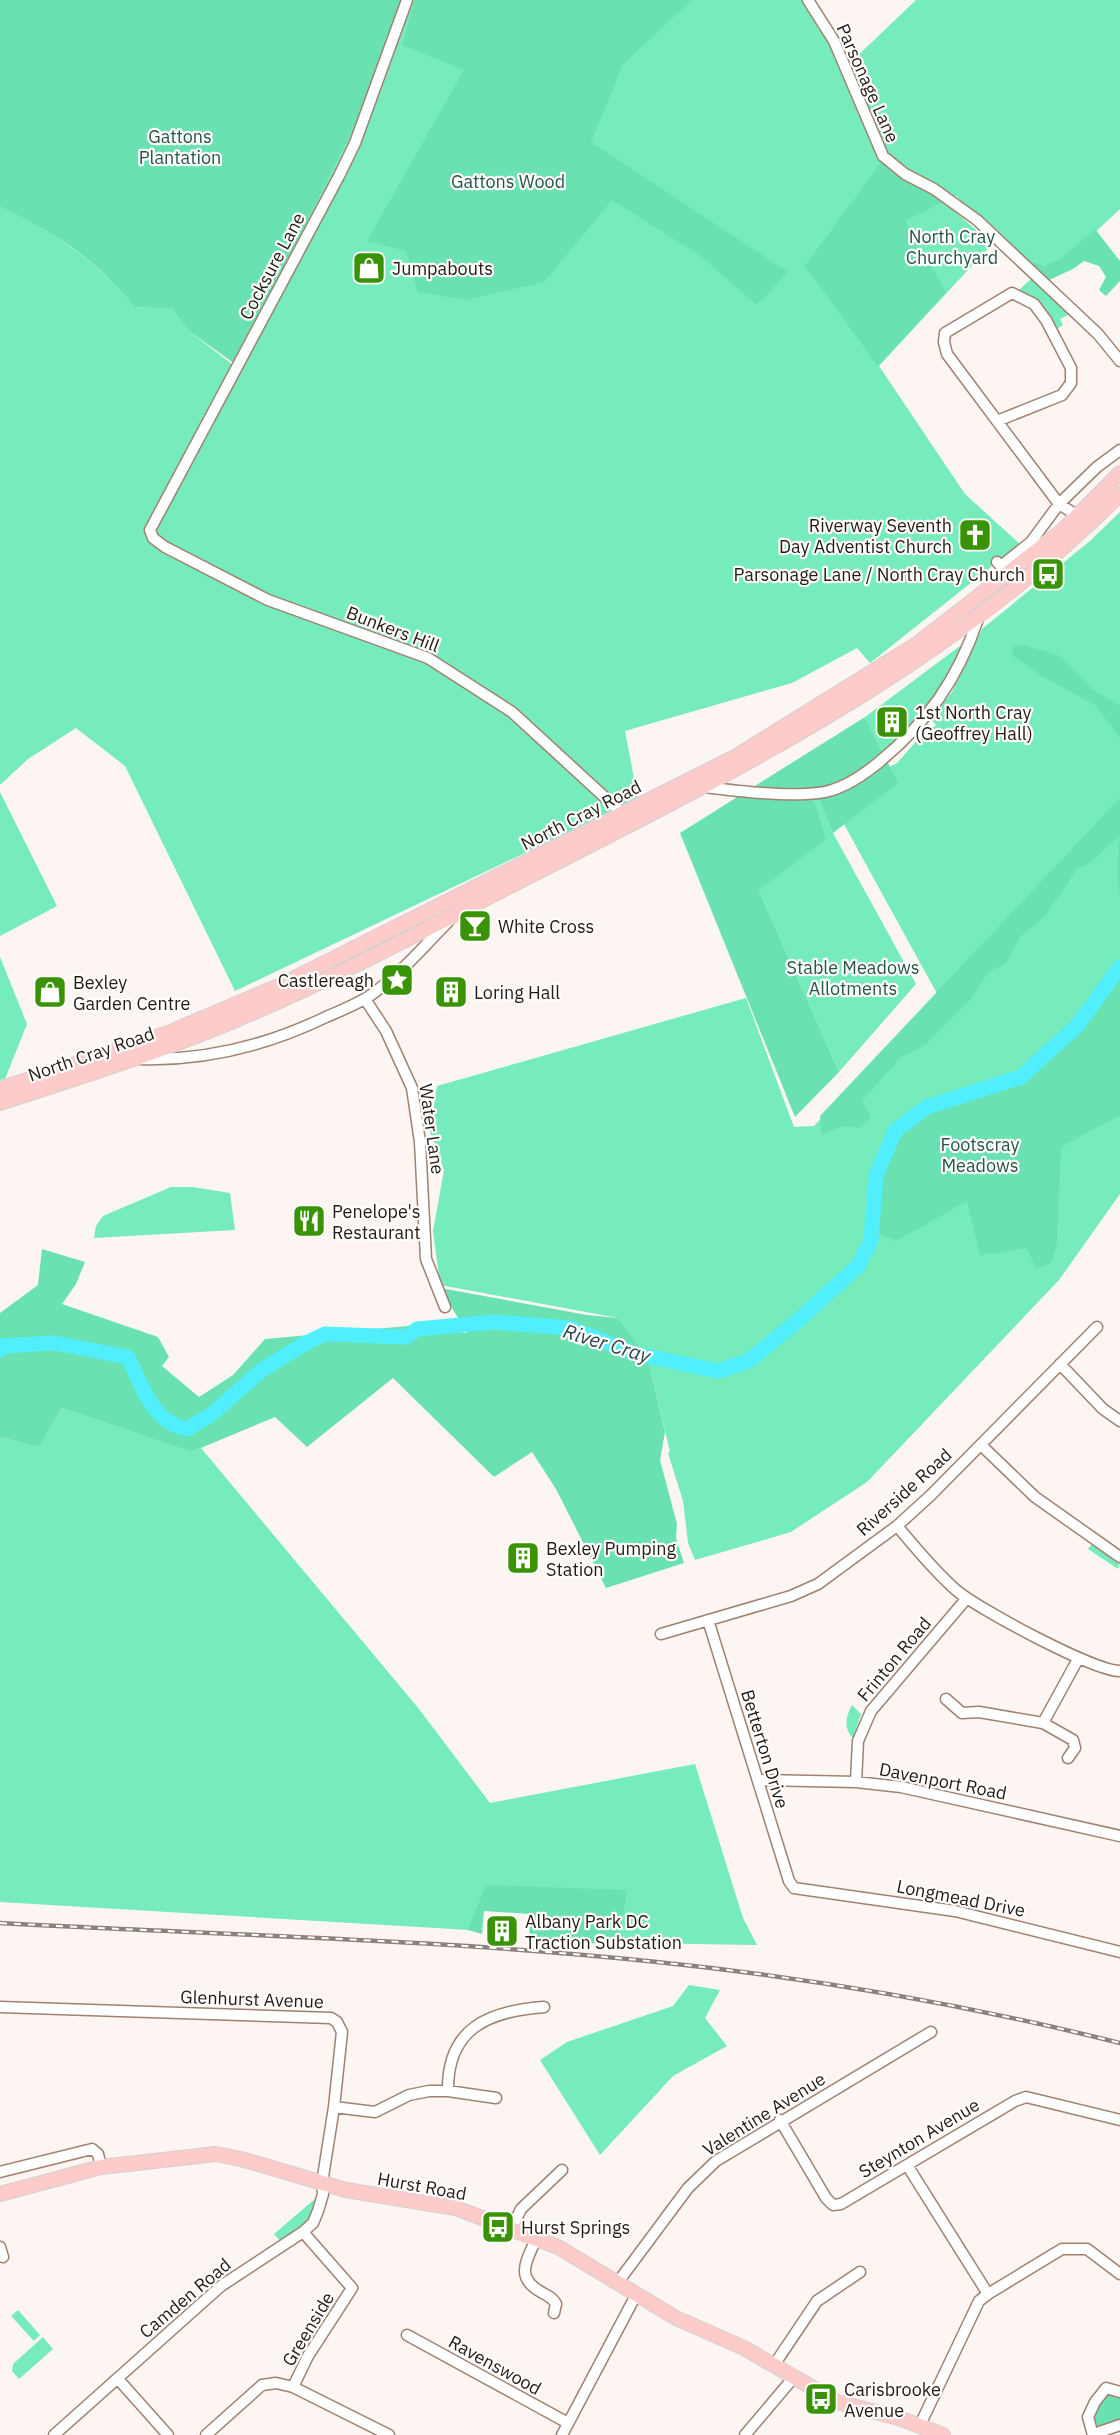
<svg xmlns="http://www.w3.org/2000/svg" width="1120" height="2435" viewBox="0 0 1120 2435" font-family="'IBM Plex Sans',sans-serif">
  <rect width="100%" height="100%" fill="#fcf5f1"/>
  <path fill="#76ebbb" d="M403,0H802L849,64L916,0H1120V209L1044,280L956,196L944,202L992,244L879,366L965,494L1020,544L870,663L857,648L792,683L625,731L638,799L235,991L125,766L76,728L28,759L0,785V204C51,232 98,260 134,307L172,309L189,331L233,365Z
    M1032,278L1070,314L1060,319L1063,325L1054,331L1017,292Z
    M1120,512V1194L1059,1280L867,1482L791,1532L695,1560L688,1543L683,1501L668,1453L670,1452L648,1358L618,1318L440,1285L433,1231L444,1170L430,1132L437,1086L746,998L794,1127L814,1126L940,999L829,797L897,763L929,727H934L936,725L931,719L952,692L982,629L1090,541Z
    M964,643C953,666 943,694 922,709L920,717L884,755L865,717Z
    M0,792L57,906L0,936Z
    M820,799L833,833L916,984L839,1072L759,891L825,839L814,800Z
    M0,957L27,1024L5,1079L0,1080Z
    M171,1187H193L230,1193L235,1230L94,1238L96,1226L103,1216Z
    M62,1408L191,1452L201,1448L419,1709L490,1803L695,1764L743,1918L757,1945L631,1943L628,1939L529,1933L532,1903L481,1900L469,1930L0,1902V1437L39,1447Z
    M1093,1543L1120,1561L1118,1569L1088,1549Z
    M852,1705L861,1714L853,1738C843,1728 846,1716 852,1705Z
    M689,1985L720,1990L705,2018L727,2046L673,2076L600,2155L540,2060L567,2042L673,2006Z
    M316,2198L312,2219L282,2243L274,2234Z
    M18,2310L40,2335L34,2341L11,2316Z
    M43,2337L53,2349L19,2379L12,2371L13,2364Z"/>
  <path fill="#69e1b1" d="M0,0H403L364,107L235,364L189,331L172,309L134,307C98,260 53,232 0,206Z
    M415,0H692L623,64L591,142L788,272L757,305L698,254L612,200L544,282L465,300L418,292L406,251L367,241L464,70L402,45Z
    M881,163L943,202L905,221L946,292L878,366L805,266Z
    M1095,229L1120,261V281L1106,296L1099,290L1106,277L1099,266L1084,261L1073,269L1045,282L1020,258L1044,266L1061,259Z
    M1024,645L1059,656L1092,689L1120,706V738L1095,705L1043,677L1012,655L1014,646Z
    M865,717L898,783L833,833L820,800H814L826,839L759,891L839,1072L795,1117L680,833Z
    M1120,798V895L1117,878L1119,836L1092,861L1077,869L1045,916L1021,936L1005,964L988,972L971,999L925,1045L900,1058L862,1101L871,1118L859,1128L842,1126L821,1135L820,1116Z
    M1120,976V1115L1061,1147L1057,1244L1051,1263L1036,1269L1027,1248L980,1255L967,1201L896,1241L877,1233L878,1180L896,1138L937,1107L965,1103L1016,1083L1085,1020Z
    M42,1249L85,1262L76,1284L62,1304L158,1337L169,1357L162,1366L199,1397L233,1375L265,1339L452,1322L446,1331L467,1333L440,1288L587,1315L618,1318L648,1358L665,1432L660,1460L677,1524L676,1538L684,1563L606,1588L556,1489L532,1452L494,1477L393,1378L307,1447L275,1417L191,1452L62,1408L39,1447L0,1437V1313L38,1285Z
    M486,1885L627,1890L618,1945L530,1939V1914L484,1911L482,1934L468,1930Z
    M1111,2393L1120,2396V2419L1099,2426L1094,2425L1092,2419L1105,2394Z"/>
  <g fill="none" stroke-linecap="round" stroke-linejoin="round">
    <path stroke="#51eefe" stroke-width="15" d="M0,1350L3,1346L54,1343L128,1357C142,1386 152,1422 187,1429L211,1415L262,1370L304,1344L325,1334L406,1337L417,1329L494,1322L570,1328L636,1354L718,1371L749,1361L802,1317L859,1265L871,1240L876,1176L895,1131L927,1107L1021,1077L1077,1026L1120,967"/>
    <defs>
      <path id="minor" d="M407,0L355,143L339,176L150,530L153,538L165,547L268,600L428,658L512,712L623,814
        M808,0L834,41L883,156L905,174L934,189L977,220L1098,334L1120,361
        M997,421L1062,395L1071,383V368L1046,320L1034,304L1012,293L945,333L944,342L947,354L1059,504L1078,516
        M997,562L1001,566L1031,542L1059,504L1097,467L1120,450
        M704,787C737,791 785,797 818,793C840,791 862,776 878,763C927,723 958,679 978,619
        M365,999L386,1031L412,1088L420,1142L426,1259L445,1307
        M140,1059C206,1061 266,1046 326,1017C340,1011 355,1005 368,997C398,977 423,947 448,922
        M1060,1364L1103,1409L1120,1421
        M981,1445L1035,1497L1120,1557
        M897,1526C916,1548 934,1571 956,1590C978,1609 1094,1671 1120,1671
        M708,1620L789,1881L794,1888L955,1911L1120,1952
        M661,1634L791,1596L818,1584L897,1526L931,1495L1097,1327
        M946,1699L962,1713L979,1712L1043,1723L1078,1659
        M1043,1723L1073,1740L1075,1748L1068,1758
        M758,1780L856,1782L901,1787L1120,1836
        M856,1782L858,1741L871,1711L967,1598
        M0,2007L331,2018L337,2022L342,2032L334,2107L322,2183L323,2194L318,2211L313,2223L303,2232L221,2286L54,2435
        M448,2091C447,2028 489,2011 544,2007
        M334,2107L375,2112L409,2095L429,2091H448L496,2098
        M780,2120L826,2198L833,2205L841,2204L1015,2101L1026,2097L1120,2120
        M907,2165L988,2294
        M0,2172L92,2149L98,2154L101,2167
        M512,2228L521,2209L562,2170
        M537,2237C527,2260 514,2277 541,2292C548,2296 553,2298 556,2304L554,2313
        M0,2247L3,2257
        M618,2282L688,2188L716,2161L931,2032
        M407,2335L568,2423
        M774,2365L817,2301L860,2272
        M118,2379L168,2435
        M293,2387L308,2356L352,2288L303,2232
        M920,2425L979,2301L988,2294L1062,2249H1087L1120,2274
        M1094,2434L1120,2425
        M206,2435L262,2385L276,2383L293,2387L389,2435
        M562,2435L636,2295
        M745,2435L794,2377
        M1093,2435L1088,2417L1095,2402L1106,2388L1120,2392"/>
      <path id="major" d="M0,1089L168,1033L281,985L735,757L917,644L1062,531L1120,473
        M0,1103C78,1078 156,1053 231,1022C344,975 452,915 561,860C760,759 961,654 1120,494
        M0,2194L101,2167L216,2154L245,2160L346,2190L456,2208L558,2247L676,2318L744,2348L837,2402L899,2418L943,2435"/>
    </defs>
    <use href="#minor" stroke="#a08270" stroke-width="13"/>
    <use href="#major" stroke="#d3d1d0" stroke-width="16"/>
    <use href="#minor" stroke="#fff" stroke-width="10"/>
    <use href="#major" stroke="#fdcbca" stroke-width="14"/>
    <defs>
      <path id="rail" d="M0,1923C219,1935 439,1939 657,1962C813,1978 968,2005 1120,2043"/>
    </defs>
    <use href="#rail" stroke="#8c827c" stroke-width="4.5"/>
    <use href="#rail" stroke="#fff" stroke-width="2" stroke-dasharray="7" stroke-linecap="butt"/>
  </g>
  <defs>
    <symbol id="shop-square" viewBox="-11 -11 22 22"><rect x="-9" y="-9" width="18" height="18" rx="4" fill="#3a9305" stroke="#fff"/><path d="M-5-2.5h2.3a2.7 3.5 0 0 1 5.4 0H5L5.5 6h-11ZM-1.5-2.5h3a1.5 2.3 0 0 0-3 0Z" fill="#fff"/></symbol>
    <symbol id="church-square" viewBox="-11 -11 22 22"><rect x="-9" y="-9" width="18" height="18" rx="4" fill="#3a9305" stroke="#fff"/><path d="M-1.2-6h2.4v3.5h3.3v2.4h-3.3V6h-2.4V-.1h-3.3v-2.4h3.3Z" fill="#fff"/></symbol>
    <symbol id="bus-square" viewBox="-11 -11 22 22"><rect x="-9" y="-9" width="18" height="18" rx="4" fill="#3a9305" stroke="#fff"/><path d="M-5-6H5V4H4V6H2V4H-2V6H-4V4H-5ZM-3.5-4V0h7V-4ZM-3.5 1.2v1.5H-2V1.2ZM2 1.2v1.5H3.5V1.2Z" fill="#fff"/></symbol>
    <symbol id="building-square" viewBox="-11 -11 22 22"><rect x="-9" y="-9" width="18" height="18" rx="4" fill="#3a9305" stroke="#fff"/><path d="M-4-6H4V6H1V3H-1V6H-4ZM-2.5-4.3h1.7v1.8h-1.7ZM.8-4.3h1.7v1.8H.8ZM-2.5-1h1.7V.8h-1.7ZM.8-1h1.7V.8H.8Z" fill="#fff"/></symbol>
    <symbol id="bar-square" viewBox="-11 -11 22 22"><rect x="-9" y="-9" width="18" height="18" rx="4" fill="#3a9305" stroke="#fff"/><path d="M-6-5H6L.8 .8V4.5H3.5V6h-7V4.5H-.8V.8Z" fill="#fff"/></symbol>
    <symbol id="sight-square" viewBox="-11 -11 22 22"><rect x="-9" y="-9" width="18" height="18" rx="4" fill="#3a9305" stroke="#fff"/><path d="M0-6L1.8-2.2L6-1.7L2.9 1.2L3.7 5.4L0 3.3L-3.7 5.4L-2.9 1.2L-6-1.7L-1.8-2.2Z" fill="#fff"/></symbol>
    <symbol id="restaurant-square" viewBox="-11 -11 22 22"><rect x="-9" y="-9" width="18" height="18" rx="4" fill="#3a9305" stroke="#fff"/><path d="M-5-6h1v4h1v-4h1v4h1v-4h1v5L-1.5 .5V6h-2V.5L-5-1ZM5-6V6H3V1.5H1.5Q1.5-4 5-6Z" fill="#fff"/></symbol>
  </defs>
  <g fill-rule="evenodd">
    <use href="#shop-square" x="350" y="249" width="38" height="38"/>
    <use href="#church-square" x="956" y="516" width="38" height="38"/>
    <use href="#bus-square" x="1029" y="555" width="38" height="38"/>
    <use href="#building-square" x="873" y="703" width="38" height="38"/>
    <use href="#bar-square" x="456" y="907" width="38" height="38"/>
    <use href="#sight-square" x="378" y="961" width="38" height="38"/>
    <use href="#shop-square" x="31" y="973" width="38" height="38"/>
    <use href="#building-square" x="432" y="973" width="38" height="38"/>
    <use href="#restaurant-square" x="290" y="1202" width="38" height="38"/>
    <use href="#building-square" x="504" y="1539" width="38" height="38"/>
    <use href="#building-square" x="483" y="1912" width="38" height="38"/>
    <use href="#bus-square" x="479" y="2208" width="38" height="38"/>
    <use href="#bus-square" x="802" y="2380" width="38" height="38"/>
  </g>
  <g text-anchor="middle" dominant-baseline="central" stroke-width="4.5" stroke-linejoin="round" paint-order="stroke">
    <g font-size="18" fill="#251912" stroke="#fff">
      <text transform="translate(868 83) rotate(66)">Parsonage Lane</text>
      <text transform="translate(272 266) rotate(-62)">Cocksure Lane</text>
      <text transform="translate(393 629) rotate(21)">Bunkers Hill</text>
      <text transform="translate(581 815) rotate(-27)">North Cray Road</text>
      <text transform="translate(91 1054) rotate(-19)">North Cray Road</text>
      <text transform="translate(432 1129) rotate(82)">Water Lane</text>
      <text transform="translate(904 1492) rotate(-42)">Riverside Road</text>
      <text transform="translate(894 1659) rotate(-50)">Frinton Road</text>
      <text transform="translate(765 1749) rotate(73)">Betterton Drive</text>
      <text transform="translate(943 1781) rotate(11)">Davenport Road</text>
      <text transform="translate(961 1898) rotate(11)">Longmead Drive</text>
      <text transform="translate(252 1999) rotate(2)">Glenhurst Avenue</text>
      <text transform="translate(764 2114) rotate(-32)">Valentine Avenue</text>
      <text transform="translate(919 2138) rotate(-31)">Steynton Avenue</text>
      <text transform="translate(422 2186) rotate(10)">Hurst Road</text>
      <text transform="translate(185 2298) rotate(-40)">Camden Road</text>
      <text transform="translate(308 2329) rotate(-59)">Greenside</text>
      <text transform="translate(495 2365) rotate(29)">Ravenswood</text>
    </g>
    <g font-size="18" fill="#255642" stroke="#fff">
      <text x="180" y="136">Gattons<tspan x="180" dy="21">Plantation</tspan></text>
      <text x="508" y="181">Gattons Wood</text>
      <text x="952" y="236">North Cray<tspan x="952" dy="21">Churchyard</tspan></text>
      <text x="853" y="967">Stable Meadows<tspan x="853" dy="21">Allotments</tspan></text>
      <text x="980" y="1144">Footscray<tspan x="980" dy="21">Meadows</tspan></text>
    </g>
    <g font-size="18" fill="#251912" stroke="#fff" text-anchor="start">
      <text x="392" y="268">Jumpabouts</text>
      <text x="952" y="525" text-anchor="end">Riverway Seventh<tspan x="952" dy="21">Day Adventist Church</tspan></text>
      <text x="1025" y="574" text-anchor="end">Parsonage Lane / North Cray Church</text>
      <text x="915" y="712">1st North Cray<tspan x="915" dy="21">(Geoffrey Hall)</tspan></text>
      <text x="498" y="926">White Cross</text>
      <text x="374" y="980" text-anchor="end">Castlereagh</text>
      <text x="73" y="982">Bexley<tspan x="73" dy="21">Garden Centre</tspan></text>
      <text x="474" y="992">Loring Hall</text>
      <text x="332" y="1211">Penelope's<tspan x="332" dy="21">Restaurant</tspan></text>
      <text x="546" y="1548">Bexley Pumping<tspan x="546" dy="21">Station</tspan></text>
      <text x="525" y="1921">Albany Park DC<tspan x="525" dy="21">Traction Substation</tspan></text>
      <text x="521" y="2227">Hurst Springs</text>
      <text x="844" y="2389">Carisbrooke<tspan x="844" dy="21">Avenue</tspan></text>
    </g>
    <g font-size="20" font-style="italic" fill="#294346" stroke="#fff">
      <text transform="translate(607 1343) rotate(17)">River Cray</text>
    </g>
  </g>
</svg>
